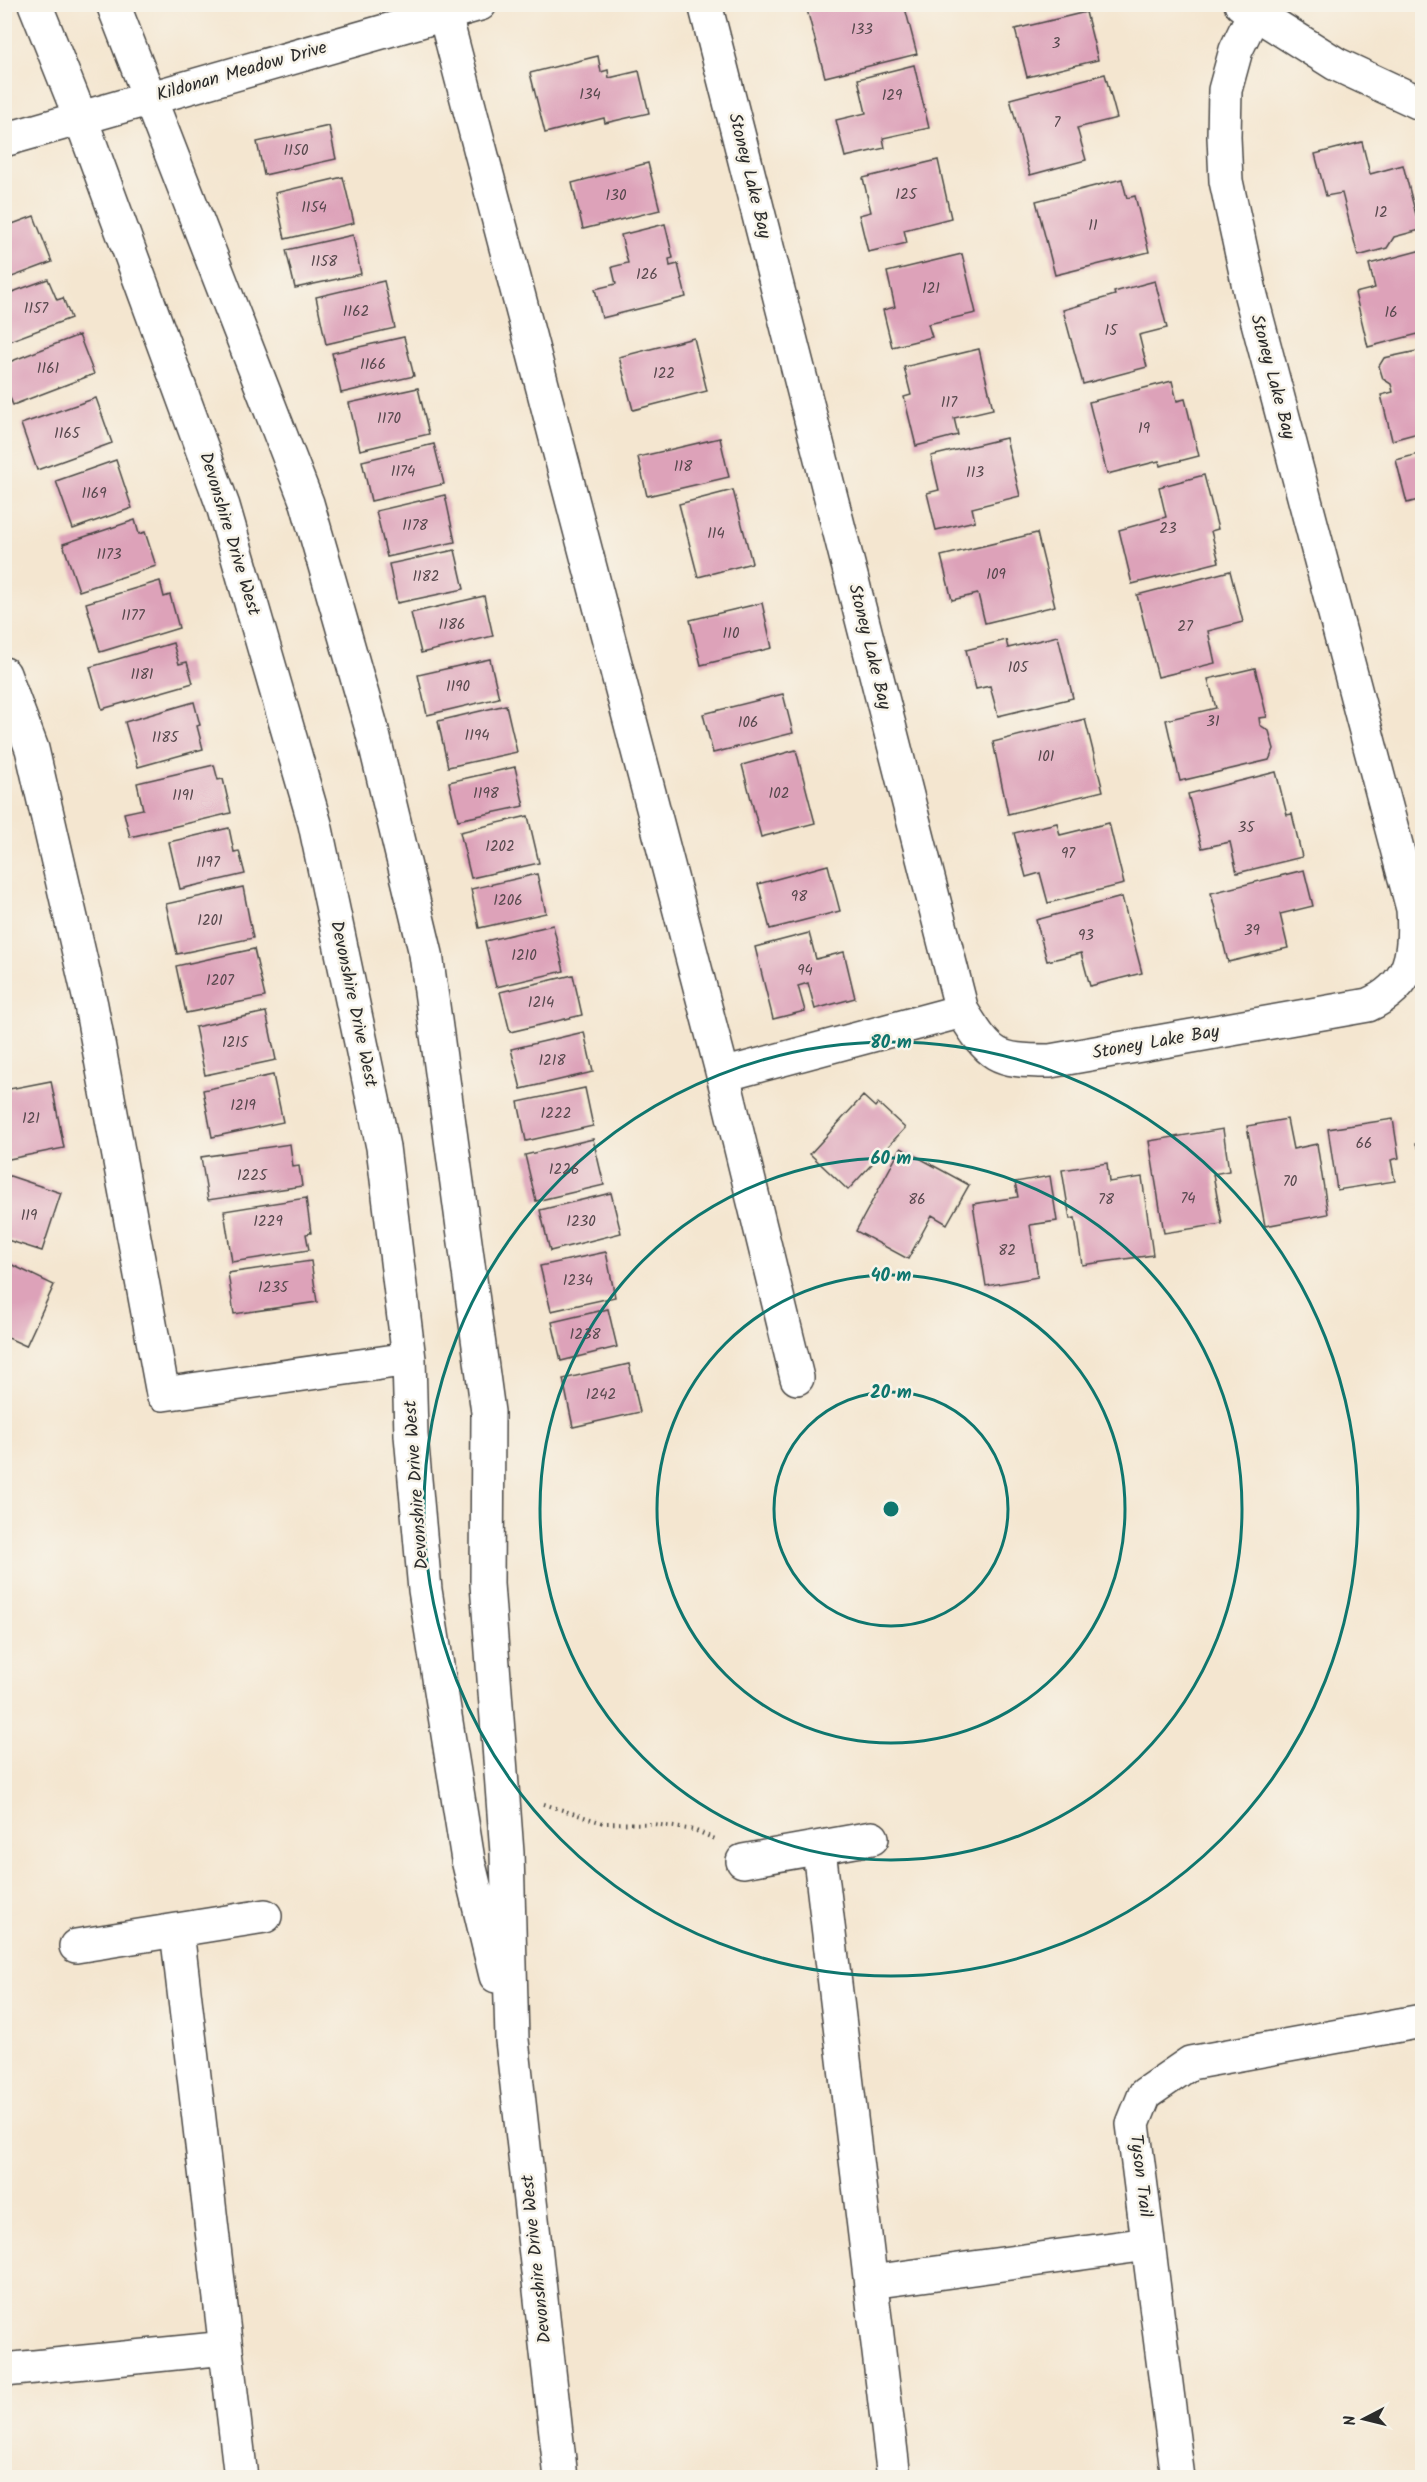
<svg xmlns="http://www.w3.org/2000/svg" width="1427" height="2482" viewBox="0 0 1427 2482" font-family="Kalam,sans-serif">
  <rect width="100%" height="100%" fill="#f7f3e8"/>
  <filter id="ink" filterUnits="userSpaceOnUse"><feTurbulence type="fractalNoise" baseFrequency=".0167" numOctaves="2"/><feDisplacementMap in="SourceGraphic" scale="12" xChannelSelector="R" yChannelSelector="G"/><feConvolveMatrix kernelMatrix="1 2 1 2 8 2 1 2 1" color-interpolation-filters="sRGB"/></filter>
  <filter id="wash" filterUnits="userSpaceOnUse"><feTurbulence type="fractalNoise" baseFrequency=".008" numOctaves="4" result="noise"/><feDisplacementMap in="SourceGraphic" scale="24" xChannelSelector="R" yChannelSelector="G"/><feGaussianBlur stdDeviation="1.35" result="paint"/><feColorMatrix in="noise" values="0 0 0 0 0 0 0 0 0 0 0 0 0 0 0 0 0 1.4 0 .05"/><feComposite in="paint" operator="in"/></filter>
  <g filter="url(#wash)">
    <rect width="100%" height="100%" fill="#f4e6d0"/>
    <g id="blocks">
      <path fill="#dda2b9" d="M811,4H904L917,54L825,77L806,6Z
        M1086,12L1098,60L1027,77L1015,29Z
        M598,56L601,72L608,70L609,78L639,71L649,113L605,123L604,118L545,133L530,73Z
        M914,65L929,128L883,138L885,148L845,157L836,120L866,113L858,79Z
        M1105,74L1117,118L1077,128L1086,160L1030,175L1010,99Z
        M329,126L336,159L264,175L257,142Z
        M1362,142L1370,174L1403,165L1420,230L1394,237L1387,248L1358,256L1342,193L1326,196L1315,154Z
        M938,160L951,218L904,230L907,243L868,252L859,215L871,212L863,178Z
        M648,163L660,210L583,229L572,183Z
        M343,177L354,223L285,239L275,193Z
        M1122,179L1127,198L1135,196L1149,252L1055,275L1036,201Z
        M34,216L52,262L4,280V227Z
        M665,224L673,258L669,259L670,266L678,264L686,297L602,318L595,289L616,284L612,267L628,263L621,235Z
        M353,235L361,274L295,288L286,250Z
        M1422,250V333L1368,347L1355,293L1375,288L1369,264Z
        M962,254L976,313L928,324L932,337L892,347L883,310L895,307L887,272Z
        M48,279L57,300L63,298L71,318L4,343V295Z
        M384,281L395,328L326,344L316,297Z
        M1155,281L1167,328L1139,335L1147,367L1083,384L1063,310L1115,295L1114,292Z
        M79,335L94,374L13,405L4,383V364Z
        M404,337L414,376L341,393L332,353Z
        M694,338L707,391L633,410L619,357Z
        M979,349L993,409L954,418L958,435L916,446L904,397L911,395L904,367Z
        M1422,350V432L1392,440L1381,395L1393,392L1391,384L1383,379L1379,366L1384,358Z
        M1172,381L1177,401L1185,399L1199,456L1160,466L1159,461L1107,474L1089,402Z
        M418,388L429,434L360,450L349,403Z
        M96,398L112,443L37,470L21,424Z
        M720,438L729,477L647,496L638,457Z
        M1006,438L1020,496L972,508L975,521L936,530L927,493L939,490L931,456Z
        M434,444L444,484L371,501L362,461Z
        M1422,453V499L1407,503L1396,460Z
        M116,460L132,508L73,529L56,481Z
        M1204,475L1218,529L1211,531L1219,562L1132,584L1119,530L1166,517L1159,487Z
        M733,490L752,563L698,577L679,504Z
        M445,495L455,542L387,557L376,511Z
        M135,520L139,534L145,532L156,566L79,591L63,544Z
        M1037,533L1055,606L985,623L978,594L952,600L941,556Z
        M455,550L464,589L397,603L389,564Z
        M1230,571L1243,622L1208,631L1215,663L1158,677L1137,595Z
        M160,581L164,597L170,595L179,628L100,652L86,603Z
        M484,596L493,636L421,653L411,613Z
        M762,603L772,648L701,665L690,620Z
        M1058,636L1073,698L998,716L990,686L976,689L966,650L1006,640L1008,648Z
        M173,643L179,664L187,662L193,683L102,709L90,667Z
        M490,659L499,698L427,715L418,675Z
        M1255,668L1267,717L1259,718L1260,725L1269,731L1274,749L1269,760L1180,781L1166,720L1216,708L1208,679Z
        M783,694L793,733L713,753L703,714Z
        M194,702L200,725L197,726L203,749L138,767L125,722Z
        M506,705L517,752L448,767L438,721Z
        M1085,719L1103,791L1008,814L993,742Z
        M796,750L815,823L761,837L742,765Z
        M214,765L218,780L223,779L231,813L130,837L124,813L143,809L137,783Z
        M515,767L524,806L458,820L449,782Z
        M1276,772L1287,815L1292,814L1302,857L1237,873L1230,842L1202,848L1188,794Z
        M528,816L539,863L471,878L460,832Z
        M1057,823L1060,835L1109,823L1124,884L1048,903L1040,873L1026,877L1014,833Z
        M229,828L234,852L239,851L245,874L180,889L169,842Z
        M828,865L840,911L770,929L758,884Z
        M1304,870L1313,906L1280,914L1288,948L1228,962L1211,893Z
        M537,874L546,913L479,928L471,889Z
        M243,887L253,938L177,954L166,904Z
        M1122,897L1142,973L1090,986L1081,953L1047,961L1036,920Z
        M553,925L564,971L496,987L485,941Z
        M809,933L816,959L844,952L855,998L815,1009L808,983L798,986L805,1011L773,1019L755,947Z
        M254,949L265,997L186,1013L176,966Z
        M573,975L582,1015L510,1032L500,992Z
        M266,1012L276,1060L205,1075L195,1027Z
        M584,1032L593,1072L521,1089L511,1049Z
        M273,1075L283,1122L212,1137L203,1090Z
        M51,1081L64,1148L4,1160V1090Z
        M585,1088L593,1126L526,1141L518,1102Z
        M863,1096L875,1107L878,1103L905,1128L848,1190L810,1154Z
        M1287,1119L1293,1149L1317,1144L1328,1214L1265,1226L1247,1126Z
        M1393,1119L1399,1158L1391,1160L1395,1181L1337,1190L1328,1129Z
        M1223,1129L1229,1171L1213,1174L1222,1224L1164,1233L1149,1141Z
        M593,1139L604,1185L536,1201L525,1155Z
        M1422,1140V1154L1416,1144Z
        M290,1144L293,1167L299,1166L302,1186L208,1200L201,1157Z
        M901,1148L969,1185L947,1224L932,1215L908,1259L856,1231Z
        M1107,1163L1109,1182L1142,1177L1153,1255L1082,1265L1075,1218L1070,1219L1062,1170Z
        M4,1174L61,1193L42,1251L4,1239Z
        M1050,1176L1057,1221L1030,1225L1038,1277L986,1286L973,1204L1018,1197L1015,1182Z
        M611,1193L621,1233L550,1251L540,1210Z
        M306,1198L311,1233L306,1234L309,1250L232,1262L224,1211Z
        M606,1252L615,1297L551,1311L540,1266Z
        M4,1261L54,1285L26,1346L4,1336Z
        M311,1261L317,1302L234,1314L228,1273Z
        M608,1309L617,1347L561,1361L552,1322Z
        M629,1364L640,1412L573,1427L563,1379Z"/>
    </g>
  </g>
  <g filter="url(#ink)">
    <use href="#blocks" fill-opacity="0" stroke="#494744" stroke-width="1.5"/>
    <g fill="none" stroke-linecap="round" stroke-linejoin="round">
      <defs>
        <path id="minor" d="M35,4L81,119L223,506L315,824L383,1147L409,1359L411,1435L425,1590L468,1860L496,1976
          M113,4L307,503L371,726L426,954L488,1412L487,1584L507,1853L512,2040L561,2478
          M705,4L962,1011C991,1057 995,1061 1050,1061L1368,1005C1412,985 1416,954 1413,909L1251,296L1226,181L1224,137L1225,90L1236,50L1254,13
          M1241,4L1336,64L1422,104
          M445,15L723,1075L797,1378
          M4,140L480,4
          M4,674L32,749L91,1005L163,1394L409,1359
          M723,1075L962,1011
          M819,1850L894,2478
          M743,1861L872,1838
          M177,1931L241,2478
          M76,1946L265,1916
          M871,2282L1148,2244
          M4,2370L226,2348
          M1178,2478L1133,2124L1145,2094L1190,2063L1422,2021"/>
      </defs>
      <use href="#minor" stroke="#494744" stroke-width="36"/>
      <path stroke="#494744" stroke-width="4" stroke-dasharray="1.5 4.5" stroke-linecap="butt" d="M544,1804L603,1823L654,1824L694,1830L715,1839"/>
      <use href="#minor" stroke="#fff" stroke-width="33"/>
    </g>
  </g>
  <g fill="none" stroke="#0f766e" stroke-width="3">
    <circle cx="891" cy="1509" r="117"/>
    <circle cx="891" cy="1509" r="234"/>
    <circle cx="891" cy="1509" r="351"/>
    <circle cx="891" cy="1509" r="467"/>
  </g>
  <g text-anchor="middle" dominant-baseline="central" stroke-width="5" stroke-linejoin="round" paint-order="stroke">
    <g font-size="15" fill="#58494e">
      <text x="862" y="30">133</text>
      <text x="1056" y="44">3</text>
      <text x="590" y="95">134</text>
      <text x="892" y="96">129</text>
      <text x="1057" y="123">7</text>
      <text x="296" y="151">1150</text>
      <text x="906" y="195">125</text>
      <text x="616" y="196">130</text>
      <text x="314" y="208">1154</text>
      <text x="1381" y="213">12</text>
      <text x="1093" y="226">11</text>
      <text x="324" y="262">1158</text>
      <text x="647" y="275">126</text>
      <text x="931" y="289">121</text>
      <text x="36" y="309">1157</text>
      <text x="356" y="312">1162</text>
      <text x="1391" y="313">16</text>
      <text x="1111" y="331">15</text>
      <text x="373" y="365">1166</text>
      <text x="48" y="369">1161</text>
      <text x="664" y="374">122</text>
      <text x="949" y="403">117</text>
      <text x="389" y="419">1170</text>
      <text x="1144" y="429">19</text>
      <text x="67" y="434">1165</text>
      <text x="683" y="467">118</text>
      <text x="403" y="472">1174</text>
      <text x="975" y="473">113</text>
      <text x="94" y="494">1169</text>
      <text x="415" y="526">1178</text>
      <text x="1168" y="529">23</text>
      <text x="716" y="534">114</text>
      <text x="109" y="555">1173</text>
      <text x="996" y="575">109</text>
      <text x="426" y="577">1182</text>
      <text x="133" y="616">1177</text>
      <text x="452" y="625">1186</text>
      <text x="1185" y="627">27</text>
      <text x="731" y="634">110</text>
      <text x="1018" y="668">105</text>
      <text x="142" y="675">1181</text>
      <text x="458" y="687">1190</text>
      <text x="1213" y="722">31</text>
      <text x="748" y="723">106</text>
      <text x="477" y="736">1194</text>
      <text x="165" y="738">1185</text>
      <text x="1046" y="757">101</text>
      <text x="486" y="794">1198</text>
      <text x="779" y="794">102</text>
      <text x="183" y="796">1191</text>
      <text x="1246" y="828">35</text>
      <text x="500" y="847">1202</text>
      <text x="1068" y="854">97</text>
      <text x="208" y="863">1197</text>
      <text x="799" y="897">98</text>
      <text x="508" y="901">1206</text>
      <text x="210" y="921">1201</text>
      <text x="1252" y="931">39</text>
      <text x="1086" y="936">93</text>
      <text x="524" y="956">1210</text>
      <text x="805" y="971">94</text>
      <text x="220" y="981">1207</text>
      <text x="541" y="1003">1214</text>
      <text x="235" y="1043">1215</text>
      <text x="552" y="1061">1218</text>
      <text x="243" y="1106">1219</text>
      <text x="556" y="1114">1222</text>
      <text x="31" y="1119">121</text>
      <text x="1364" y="1144">66</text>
      <text x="564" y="1170">1226</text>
      <text x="252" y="1176">1225</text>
      <text x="1290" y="1182">70</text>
      <text x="1188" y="1199">74</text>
      <text x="917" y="1200">86</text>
      <text x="1106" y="1200">78</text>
      <text x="29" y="1216">119</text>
      <text x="268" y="1222">1229</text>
      <text x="581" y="1222">1230</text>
      <text x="1007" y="1251">82</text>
      <text x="578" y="1281">1234</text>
      <text x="273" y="1288">1235</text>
      <text x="585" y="1335">1238</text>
      <text x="601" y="1395">1242</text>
    </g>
    <g font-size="18" fill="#2b2b2b" stroke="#f7f3e8">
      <text transform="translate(242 72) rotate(-16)">Kildonan Meadow Drive</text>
      <text transform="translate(749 176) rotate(76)">Stoney Lake Bay</text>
      <text transform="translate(1272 377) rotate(75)">Stoney Lake Bay</text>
      <text transform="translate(229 534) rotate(73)">Devonshire Drive West</text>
      <text transform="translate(869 647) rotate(76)">Stoney Lake Bay</text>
      <text transform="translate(353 1004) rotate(78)">Devonshire Drive West</text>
      <text transform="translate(1156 1043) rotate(-10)">Stoney Lake Bay</text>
      <text transform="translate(417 1485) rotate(-94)">Devonshire Drive West</text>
      <text transform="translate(1140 2176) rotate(83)">Tyson Trail</text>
      <text transform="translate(537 2259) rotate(-96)">Devonshire Drive West</text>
    </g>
  </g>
  <circle cx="891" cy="1509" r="9" fill="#0f766e" stroke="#f7f3e8" stroke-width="3"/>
  <g font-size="18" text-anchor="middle" font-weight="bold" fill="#0f766e" stroke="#f7f3e8" stroke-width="5" stroke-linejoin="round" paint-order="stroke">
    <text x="891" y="1048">80 m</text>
    <text x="891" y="1164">60 m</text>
    <text x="891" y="1281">40 m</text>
    <text x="891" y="1398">20 m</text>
  </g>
  <rect width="1427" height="2482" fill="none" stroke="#f7f3e8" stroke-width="24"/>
  <g transform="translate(1364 2419) rotate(263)" stroke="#f7f3e8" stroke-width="4.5" paint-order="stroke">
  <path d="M0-4.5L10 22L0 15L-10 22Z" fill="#2b2b2b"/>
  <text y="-9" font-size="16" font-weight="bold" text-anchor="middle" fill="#2b2b2b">N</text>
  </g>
</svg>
